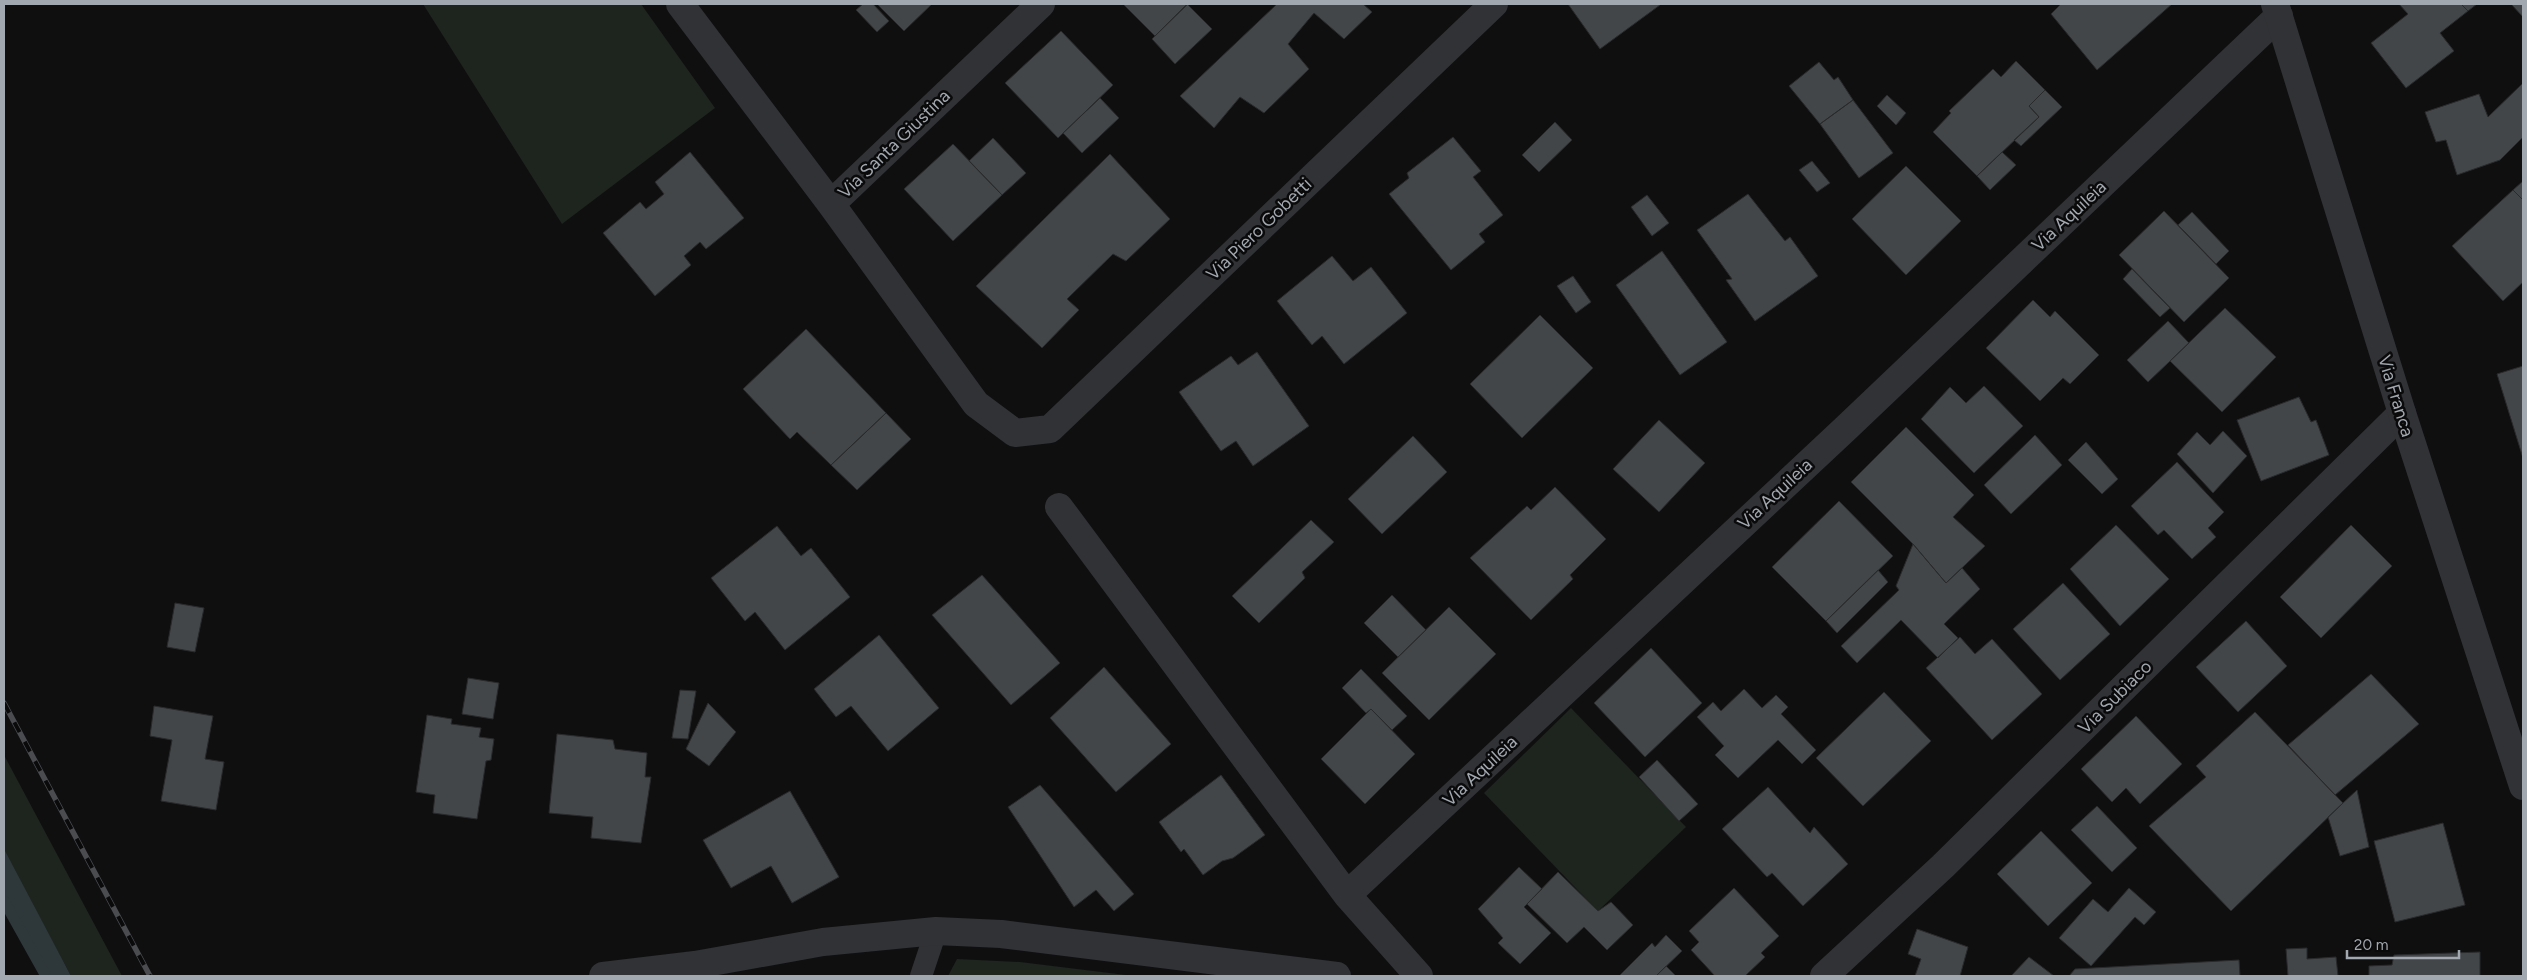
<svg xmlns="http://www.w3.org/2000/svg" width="2527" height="980" viewBox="0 0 2527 980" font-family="Figtree,sans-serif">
  <rect width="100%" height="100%" fill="#0f0f10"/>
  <path fill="#1e241e" d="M423,4H641L715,108L562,224Z
    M1571,708L1686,827L1598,911L1484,793Z
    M4,755L122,976H71L4,852Z
    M957,959L1020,962L1134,976H948Z"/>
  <path fill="#2e383b" d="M4,849L71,976H46L4,897Z"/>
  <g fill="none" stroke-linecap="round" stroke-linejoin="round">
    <path stroke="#2e383b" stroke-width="11" d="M4,901L46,976"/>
  </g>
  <path fill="#434648" stroke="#292a2c" d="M863,4H873L889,21L877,32L856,10Z
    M877,4H932L904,31Z
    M1123,4H1188L1155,36Z
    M1187,4L1212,29L1175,64L1152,39Z
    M1277,4H1363L1372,12L1344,39L1314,13L1288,44L1309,69L1264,113L1240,97L1214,128L1180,96Z
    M1568,4H1660V5L1600,49Z
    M2061,4H2172L2097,70L2051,14Z
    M2399,4H2461L2468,11L2440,33L2454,51L2406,88L2371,43L2408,14Z
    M2461,4H2477L2468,11Z
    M2511,4H2523V17Z
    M1061,31L1113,85L1058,138L1005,83Z
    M2016,61L2045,90L2029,106L2039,117L1977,176L1933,132L1951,113L1949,111L1993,69L2001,77Z
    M1819,62L1834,80L1838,77L1853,100L1820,124L1789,86Z
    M2523,83V137L2500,160L2457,175L2446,140L2436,142L2425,112L2479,94L2488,117Z
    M2045,90L2062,107L2021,146L2014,140L2039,117L2029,106Z
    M1887,95L1906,113L1896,125L1877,106Z
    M1100,98L1119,118L1082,153L1063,133Z
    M1853,100L1893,153L1859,178L1820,124Z
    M1555,122L1572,140L1539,172L1522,155Z
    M1453,137L1481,171L1473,177L1503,215L1479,234L1485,242L1451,270L1389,194L1409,178L1407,173Z
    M993,138L1026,173L1002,195L969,161Z
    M953,144L1002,195L953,241L904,189Z
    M690,152L744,218L706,249L700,242L684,256L691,265L655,296L603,233L640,202L646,209L664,194L655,182Z
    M2002,152L2016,165L1990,190L1977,176Z
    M1110,154L1170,219L1126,261L1113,254L1067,299L1079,310L1042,348L976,286Z
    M1812,161L1830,183L1817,192L1799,170Z
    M1906,166L1961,221L1906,275L1852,219Z
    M2523,181V200L2513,190Z
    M2513,190L2523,200V282L2503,301L2452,246Z
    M1748,194L1785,241L1790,237L1818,276L1755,321L1726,280L1732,279L1697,230Z
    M1647,195L1669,223L1652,236L1631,207Z
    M2164,211L2229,278L2184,322L2119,255Z
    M2192,212L2229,251L2216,264L2178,225Z
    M1662,251L1727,342L1680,375L1616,285Z
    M1332,256L1353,281L1371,267L1407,313L1344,364L1322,336L1312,345L1277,301Z
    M2132,269L2170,308L2160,317L2123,279Z
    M1573,276L1591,302L1576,313L1557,286Z
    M2033,300L2050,317L2055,311L2099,355L2070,384L2063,378L2040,401L1986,348Z
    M2225,308L2276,357L2222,412L2170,361Z
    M1540,315L1593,368L1522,438L1470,384Z
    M2168,321L2189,343L2148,382L2127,360Z
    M806,329L886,413L831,465L797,432L790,439L743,389Z
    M1257,352L1309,426L1253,466L1236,441L1221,451L1179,392L1231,356L1238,365Z
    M2523,366V458L2497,374Z
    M1984,386L2023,426L1974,473L1921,419L1950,387L1966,403Z
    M2299,397L2311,422L2316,420L2329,455L2261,481L2237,420Z
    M886,413L911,439L857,490L831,465Z
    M1659,420L1705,463L1659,512L1613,469Z
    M1906,427L1974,495L1953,517L1985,546L1946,583L1913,544L1851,482Z
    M2223,431L2247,456L2213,493L2177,454L2197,432L2210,445Z
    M2035,435L2062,465L2011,514L1984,485Z
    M1413,436L1447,472L1382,534L1348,499Z
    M2086,442L2118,479L2102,494L2068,460Z
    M2177,462L2224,512L2208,528L2216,537L2192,559L2164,530L2158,535L2131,506Z
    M1555,487L1606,539L1570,575L1573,579L1531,620L1470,558L1527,506L1531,510Z
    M1839,501L1893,556L1826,621L1772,567Z
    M1311,520L1334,542L1302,572L1305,578L1259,623L1232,596Z
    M2116,525L2169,579L2120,626L2070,569Z
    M2351,525L2392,566L2321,638L2280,597Z
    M777,526L801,556L811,548L850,597L785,650L755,612L745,621L711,578Z
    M1913,544L1946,583L1962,568L1980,589L1944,624L1958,638L1938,658L1901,620L1857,663L1841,646L1899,590L1896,586Z
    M1878,570L1888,582L1837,633L1826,621Z
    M982,575L1060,663L1011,705L932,615Z
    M2063,583L2110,634L2060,680L2013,629Z
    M1392,595L1426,630L1398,657L1364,623Z
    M175,603L204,608L195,652L167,647Z
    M1449,607L1496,654L1429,720L1382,673Z
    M2246,621L2287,666L2238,712L2196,667Z
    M879,635L939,708L888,751L851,706L836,717L814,689Z
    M1960,637L1975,654L1992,639L2042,694L1992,740L1926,668Z
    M1651,648L1702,703L1645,757L1594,703Z
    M1104,667L1171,744L1116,792L1050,718Z
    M1361,669L1407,716L1392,730L1371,709L1366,713L1342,688Z
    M2371,674L2419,724L2335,795L2288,745Z
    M468,678L499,683L493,719L462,714Z
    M1744,689L1762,708L1776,695L1788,707L1781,714L1816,750L1802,764L1778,740L1738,778L1715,755L1724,746L1697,717L1713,702L1721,711Z
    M680,690L696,691L688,739L672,738Z
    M1884,692L1931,741L1863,806L1816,758Z
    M708,703L736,732L709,766L686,749Z
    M154,706L213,716L205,759L224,762L216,810L161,801L172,740L150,736Z
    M1371,709L1415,754L1365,804L1321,759Z
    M2255,712L2343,803L2231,911L2149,826L2206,777L2196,766Z
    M427,715L452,719L451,724L481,728L479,737L494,739L491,760L486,761L477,819L433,813L435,795L416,792Z
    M2136,716L2182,764L2140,804L2126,788L2112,802L2081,769Z
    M557,734L613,740L615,749L647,753L645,777H651L641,843L591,838L593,817L549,813Z
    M1657,760L1698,804L1679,821L1639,777Z
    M1221,775L1265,835L1233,858L1222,861L1203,875L1184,849L1181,852L1159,822Z
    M1040,785L1134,894L1114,911L1096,890L1074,907L1008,807Z
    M1768,787L1810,833L1814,827L1848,864L1803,906L1772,873L1767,877L1722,829Z
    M2357,790L2369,847L2340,856L2328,817Z
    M790,791L839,877L792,903L771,866L731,888L703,840Z
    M2097,806L2137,848L2112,872L2071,830Z
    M2443,823L2465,905L2395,922L2374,841Z
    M2041,831L2092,883L2048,926L1997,874Z
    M1519,867L1542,889L1524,907L1551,933L1520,964L1498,943L1503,938L1478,909Z
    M1558,872L1598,911L1611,902L1633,925L1607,950L1584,927L1567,943L1527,904Z
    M1734,888L1779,936L1761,953L1765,957L1745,976H1715L1691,950L1699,942L1689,931Z
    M2129,888L2156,912L2144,925L2135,917L2091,966L2059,938L2093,899L2108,912Z
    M1917,929L1968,947L1960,976H1915L1921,959L1908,954Z
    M1666,935L1682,951L1656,976H1619L1652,943L1655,947Z
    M2307,948V959L2336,957L2338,976H2288L2286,949Z
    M2480,952V976H2369V966L2392,965L2394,955Z
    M2029,957L2054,976H2011Z
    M2239,960L2240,976H2069L2075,969Z
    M1666,966L1676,976H1656Z"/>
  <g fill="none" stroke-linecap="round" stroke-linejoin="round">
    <path stroke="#313235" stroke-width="22" d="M921,976L936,931"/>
    <path stroke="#313235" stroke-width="28" d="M680,4L831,204L976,404L1015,433L1050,429L1494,4
      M831,204L1041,4
      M1059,507L1347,895
      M603,976L695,965L823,942L936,931L1001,934L1337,976
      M1419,976L1347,895L1845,429L2279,16
      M1824,976L1943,866L2402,413"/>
    <path stroke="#313235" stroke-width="28" d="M2275,4L2402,413L2523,786"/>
    <defs>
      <path id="rail" d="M4,703L150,976"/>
    </defs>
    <use href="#rail" stroke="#4a4c50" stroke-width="5.5"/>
    <use href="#rail" stroke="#0a0a0b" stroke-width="4" stroke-dasharray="11" stroke-linecap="butt"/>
  </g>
  <g text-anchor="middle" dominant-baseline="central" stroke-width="5" stroke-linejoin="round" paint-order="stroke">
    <g font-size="18" fill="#a2a8b0" stroke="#0a0a0b">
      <text transform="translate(894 144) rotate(-44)">Via Santa Giustina</text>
      <text transform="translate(2069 216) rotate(-43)">Via Aquileia</text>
      <text transform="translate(1259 229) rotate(-44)">Via Piero Gobetti</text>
      <text transform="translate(2396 396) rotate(73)">Via Franca</text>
      <text transform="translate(1775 494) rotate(-43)">Via Aquileia</text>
      <text transform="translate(2115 697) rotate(-45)">Via Subiaco</text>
      <text transform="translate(1480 771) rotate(-43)">Via Aquileia</text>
    </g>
  </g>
  <rect width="2527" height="980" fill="none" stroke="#a2a8b0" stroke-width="10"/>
  <path d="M2347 950v8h112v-8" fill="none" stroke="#a2a8b0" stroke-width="2.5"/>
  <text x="2354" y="950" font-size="15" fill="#a2a8b0" stroke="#0a0a0b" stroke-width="4" paint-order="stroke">20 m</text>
</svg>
